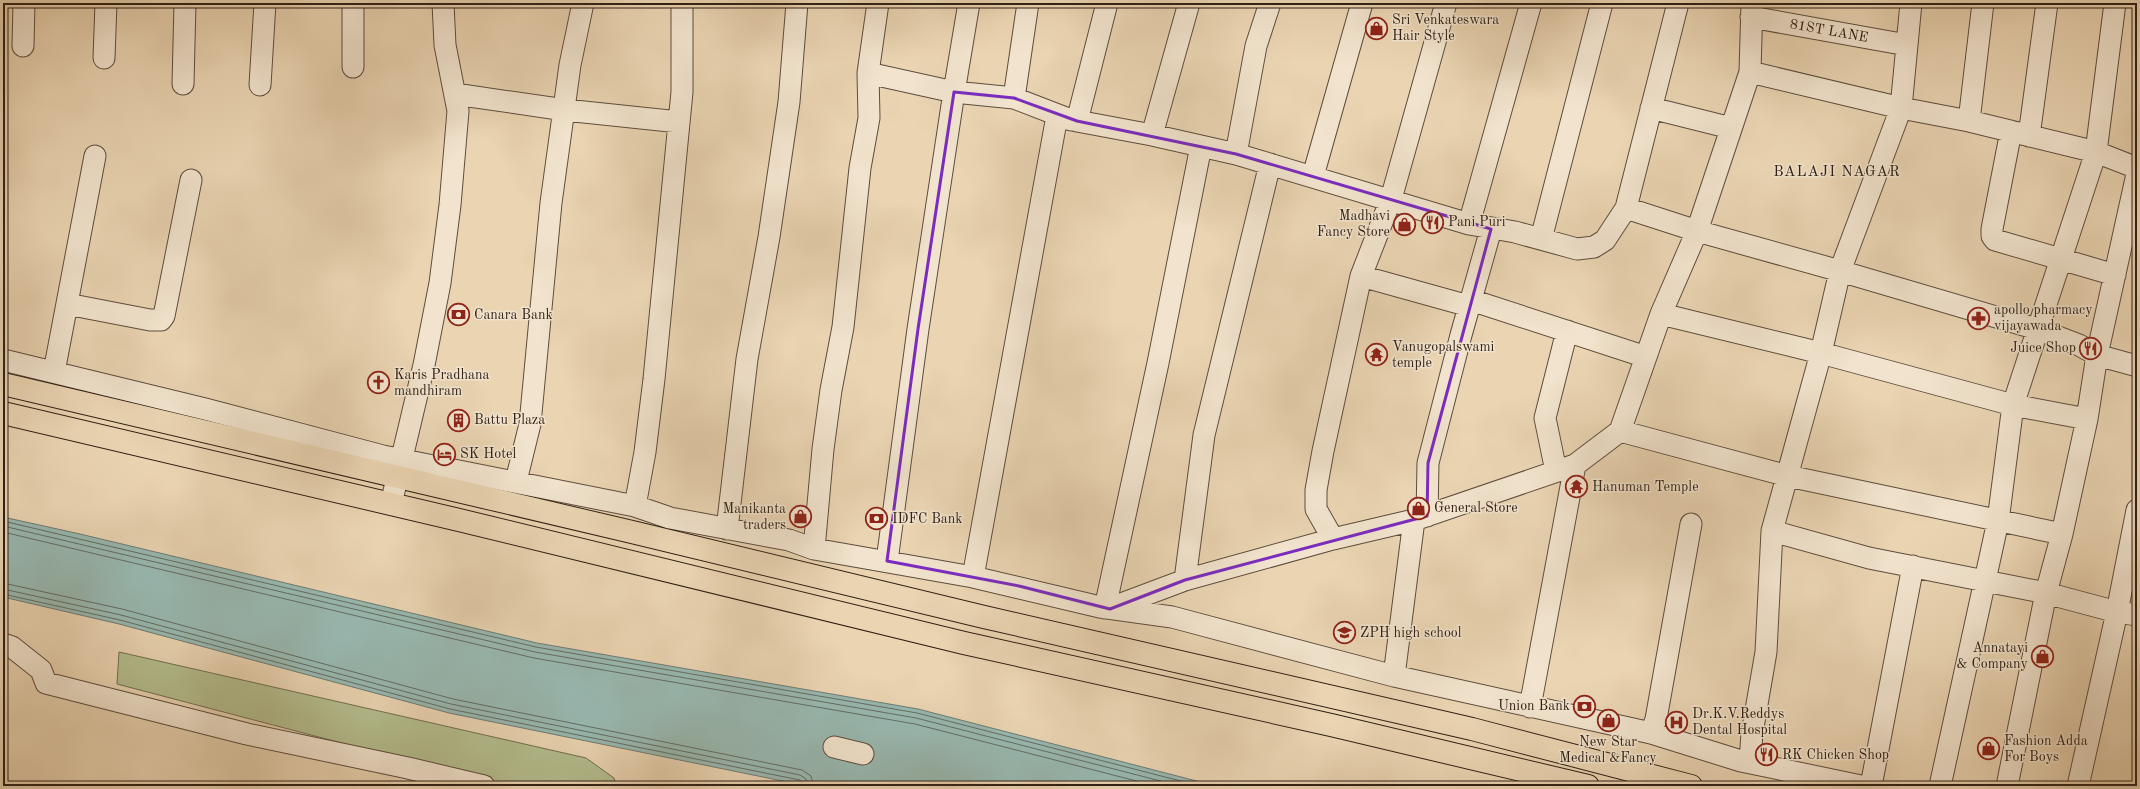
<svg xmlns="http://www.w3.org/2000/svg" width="2140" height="789" viewBox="0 0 2140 789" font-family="'Old Standard TT',serif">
  <rect width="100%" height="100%" fill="#ead4b2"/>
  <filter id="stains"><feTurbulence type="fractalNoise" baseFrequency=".005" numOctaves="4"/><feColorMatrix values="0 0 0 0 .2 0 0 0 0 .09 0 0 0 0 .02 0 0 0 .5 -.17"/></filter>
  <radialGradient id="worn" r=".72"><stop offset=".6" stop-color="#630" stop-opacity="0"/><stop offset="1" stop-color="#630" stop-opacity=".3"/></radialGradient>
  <path fill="#b4bd8e" stroke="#726e52" d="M119,652L586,758L614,778L616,786H505L117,684Z"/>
  <path fill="#98b8b0" stroke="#6e7b72" d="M3,517L80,534L537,643L918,709L1216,786H807L449,713L119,624L3,597Z"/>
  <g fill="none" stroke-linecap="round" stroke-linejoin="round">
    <path stroke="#646c63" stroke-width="1" d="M3,521L536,647L917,713L1200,786
      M3,526L535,652L916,718L1180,786
      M3,532L534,658L915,724L1156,786
      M3,583L122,609L453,699L802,770L811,776L814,786
      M3,589L121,615L451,704L800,775L806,779L808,786
      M3,594L120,620L450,709L775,775L800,780L803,786"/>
    <defs>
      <path id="minor" d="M353,3V67
        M969,3L954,92L1014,98L1071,120
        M1107,3L1077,121L1152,135L1236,154L1469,224L1515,232L1577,249L1594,247L1605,240L1626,208L1697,231L1840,271L2037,329L2079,345L2097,355L2137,366
        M1751,17L1907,45
        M23,46L24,3
        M104,58L106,3
        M1750,72L1901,108L1969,121L2096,152L2137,168
        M868,73L954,92L918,329L887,561
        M183,84L185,3
        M260,85L265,3
        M455,94L565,110L679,122
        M1014,98L1028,3
        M1651,108L1731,128
        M1969,121L1983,3
        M2011,131L1992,229V236L1995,240L2115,275
        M1152,135L1189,3
        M2029,136L2047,3
        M1236,154L1256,46L1270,3
        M1313,176L1362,3
        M1626,208L1678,3
        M1469,224L1531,3
        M1541,239L1602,3
        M1361,276L1469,306
        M1471,300L1646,357
        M67,304L150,320H161L164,316L191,180
        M1661,314L1821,353L2013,405L2087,419
        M3,360L205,409L383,456L635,506L670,518L789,540L814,549L973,577L1100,607L1172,617L1394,676L1651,733L1741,761L1861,786
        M54,372L95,156
        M1620,431L1788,476L2062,534L2046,593L2007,786
        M1556,471L1545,418L1567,331
        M516,481L530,424L551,203L570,65L583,3
        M391,504L424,365L440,283L450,205L458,111L445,45L443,3
        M635,506L645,452L654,379L682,92V3
        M1427,516L1428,463L1461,335L1491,229
        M727,529L747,359L769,237L789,102L797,3
        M1772,531L1869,558L2046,593L2117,612L2137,615
        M2062,534L2087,419L2097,355L2137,174
        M1333,539L1316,509V490L1323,451L1361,276L1391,199L1446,3
        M814,549L823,449L831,390L843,327L860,168L869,118L868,73L878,3
        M973,577L1057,116
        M1185,580L1204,435L1270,164
        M1113,607L1185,580L1333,539L1414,520L1575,465L1620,431L1661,314L1697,231L1750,72L1752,3
        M1105,608L1158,363L1201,146
        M3,644L12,647L41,670L46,683L247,734L408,768L484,786
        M1394,676L1414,520
        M1530,707L1575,465
        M1651,733L1656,719L1691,524
        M834,747L863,754
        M1750,762L1752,733L1766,652L1772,531L1821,353L1840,271L1901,108L1911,3
        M1871,786L1913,566
        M1940,786L1998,521L2013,405L2096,152L2115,3
        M2078,786L2117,612L2137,510"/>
      <path id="highway" d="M3,384L632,532L984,617L1472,729L1691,786
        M3,413L459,520L964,643L1331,725L1588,786"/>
    </defs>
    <use href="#minor" stroke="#5e4d3d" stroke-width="23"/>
    <use href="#highway" stroke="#302016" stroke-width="24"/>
    <use href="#minor" stroke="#f1e3cd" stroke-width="21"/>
    <use href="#highway" stroke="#ead4b2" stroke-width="22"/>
  </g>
  <path fill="none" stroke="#7b2cbf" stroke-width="3" stroke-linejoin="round" d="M954,92L1014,98L1077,121L1236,154L1491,229L1428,463L1427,516L1185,580L1110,609L1019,586L887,561L918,329Z"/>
  <defs>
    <symbol id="shop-ring" viewBox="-11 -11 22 22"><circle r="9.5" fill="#f1e3cd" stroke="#8f2418" stroke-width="1.5"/><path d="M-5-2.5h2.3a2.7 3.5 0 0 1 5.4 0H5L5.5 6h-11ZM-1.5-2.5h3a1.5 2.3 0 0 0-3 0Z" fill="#8f2418"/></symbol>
    <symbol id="restaurant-ring" viewBox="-11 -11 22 22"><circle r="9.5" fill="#f1e3cd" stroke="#8f2418" stroke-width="1.5"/><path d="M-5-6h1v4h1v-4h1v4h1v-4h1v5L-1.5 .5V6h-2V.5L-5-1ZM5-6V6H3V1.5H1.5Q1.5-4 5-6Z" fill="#8f2418"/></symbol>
    <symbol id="bank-ring" viewBox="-11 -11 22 22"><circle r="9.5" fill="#f1e3cd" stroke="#8f2418" stroke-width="1.5"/><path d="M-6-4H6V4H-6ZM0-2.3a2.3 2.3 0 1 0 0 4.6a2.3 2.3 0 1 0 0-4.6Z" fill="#8f2418"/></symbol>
    <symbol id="pharmacy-ring" viewBox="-11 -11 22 22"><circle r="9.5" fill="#f1e3cd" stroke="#8f2418" stroke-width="1.5"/><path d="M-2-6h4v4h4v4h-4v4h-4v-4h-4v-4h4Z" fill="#8f2418"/></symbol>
    <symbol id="temple-ring" viewBox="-11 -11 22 22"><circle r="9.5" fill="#f1e3cd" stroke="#8f2418" stroke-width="1.5"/><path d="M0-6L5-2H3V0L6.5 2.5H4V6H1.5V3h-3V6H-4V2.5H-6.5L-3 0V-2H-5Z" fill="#8f2418"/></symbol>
    <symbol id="church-ring" viewBox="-11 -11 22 22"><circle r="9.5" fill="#f1e3cd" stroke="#8f2418" stroke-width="1.5"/><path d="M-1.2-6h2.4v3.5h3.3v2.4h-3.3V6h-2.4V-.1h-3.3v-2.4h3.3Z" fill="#8f2418"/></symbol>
    <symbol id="building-ring" viewBox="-11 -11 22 22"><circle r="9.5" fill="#f1e3cd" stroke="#8f2418" stroke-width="1.5"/><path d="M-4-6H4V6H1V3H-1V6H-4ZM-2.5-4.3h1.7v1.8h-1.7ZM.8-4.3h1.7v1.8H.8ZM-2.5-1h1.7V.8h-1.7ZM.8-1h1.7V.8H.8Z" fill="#8f2418"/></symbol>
    <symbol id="hotel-ring" viewBox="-11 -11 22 22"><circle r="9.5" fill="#f1e3cd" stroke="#8f2418" stroke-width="1.5"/><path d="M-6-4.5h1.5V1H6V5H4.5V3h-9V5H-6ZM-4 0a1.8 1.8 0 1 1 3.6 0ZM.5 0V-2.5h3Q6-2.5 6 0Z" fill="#8f2418"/></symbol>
    <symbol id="school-ring" viewBox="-11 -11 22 22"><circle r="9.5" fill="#f1e3cd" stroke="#8f2418" stroke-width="1.5"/><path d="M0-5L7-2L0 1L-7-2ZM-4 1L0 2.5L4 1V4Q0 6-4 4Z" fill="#8f2418"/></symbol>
    <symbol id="hospital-ring" viewBox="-11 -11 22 22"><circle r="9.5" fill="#f1e3cd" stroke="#8f2418" stroke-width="1.5"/><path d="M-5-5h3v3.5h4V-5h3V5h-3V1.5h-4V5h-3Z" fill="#8f2418"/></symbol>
  </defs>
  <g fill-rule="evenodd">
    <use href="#shop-ring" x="1364" y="16" width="25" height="25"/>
    <use href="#restaurant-ring" x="1420" y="210" width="25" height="25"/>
    <use href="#shop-ring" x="1392" y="212" width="25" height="25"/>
    <use href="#bank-ring" x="446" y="302" width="25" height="25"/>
    <use href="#pharmacy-ring" x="1966" y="306" width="25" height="25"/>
    <use href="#restaurant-ring" x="2078" y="336" width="25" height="25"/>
    <use href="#temple-ring" x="1364" y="342" width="25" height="25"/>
    <use href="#church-ring" x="366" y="370" width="25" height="25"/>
    <use href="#building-ring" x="446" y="408" width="25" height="25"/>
    <use href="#hotel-ring" x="432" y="442" width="25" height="25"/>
    <use href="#temple-ring" x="1564" y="474" width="25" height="25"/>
    <use href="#shop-ring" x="1406" y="496" width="25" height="25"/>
    <use href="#shop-ring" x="788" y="504" width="25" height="25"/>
    <use href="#bank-ring" x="864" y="506" width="25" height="25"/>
    <use href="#school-ring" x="1332" y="620" width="25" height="25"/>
    <use href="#shop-ring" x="2030" y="644" width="25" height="25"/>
    <use href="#bank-ring" x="1572" y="694" width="25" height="25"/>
    <use href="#shop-ring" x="1596" y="708" width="25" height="25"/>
    <use href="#hospital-ring" x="1664" y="710" width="25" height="25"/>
    <use href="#shop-ring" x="1976" y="736" width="25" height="25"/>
    <use href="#restaurant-ring" x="1754" y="742" width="25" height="25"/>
  </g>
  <g text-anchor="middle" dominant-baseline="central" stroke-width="3" stroke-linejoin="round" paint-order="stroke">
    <g font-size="14" fill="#302016" stroke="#f1e3cd" text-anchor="start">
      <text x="1392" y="20">Sri Venkateswara<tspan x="1392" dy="16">Hair Style</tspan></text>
      <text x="1390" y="216" text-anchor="end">Madhavi<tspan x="1390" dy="16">Fancy Store</tspan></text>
      <text x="1448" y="222">Pani Puri</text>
      <text x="1994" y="310">apollo pharmacy<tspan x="1994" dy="16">vijayawada</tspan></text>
      <text x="474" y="315">Canara Bank</text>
      <text x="1392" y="347">Vanugopalswami<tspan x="1392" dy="16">temple</tspan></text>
      <text x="2076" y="348" text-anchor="end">Juice Shop</text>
      <text x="394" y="375">Karis Pradhana<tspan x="394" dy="16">mandhiram</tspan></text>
      <text x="474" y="420">Battu Plaza</text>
      <text x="460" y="454">SK Hotel</text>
      <text x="1592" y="487">Hanuman Temple</text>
      <text x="1434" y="508">General Store</text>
      <text x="786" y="509" text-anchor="end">Manikanta<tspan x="786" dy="16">traders</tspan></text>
      <text x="892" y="519">IDFC Bank</text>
      <text x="1360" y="633">ZPH high school</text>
      <text x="2028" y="648" text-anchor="end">Annatayi<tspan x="2028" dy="16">&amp; Company</tspan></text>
      <text x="1570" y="706" text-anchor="end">Union Bank</text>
      <text x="1692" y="714">Dr.K.V.Reddys<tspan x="1692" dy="16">Dental Hospital</tspan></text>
      <text x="2004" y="741">Fashion Adda<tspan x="2004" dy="16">For Boys</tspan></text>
      <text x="1608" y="742" text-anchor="middle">New Star<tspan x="1608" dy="16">Medical &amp;Fancy</tspan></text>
      <text x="1782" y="755">RK Chicken Shop</text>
    </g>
    <g font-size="14" fill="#302016" stroke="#f1e3cd">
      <text transform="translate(1829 31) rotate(10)">81ST LANE</text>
    </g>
    <g font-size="15" letter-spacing="1" fill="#302016" stroke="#f1e3cd">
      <text x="1837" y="172">BALAJI NAGAR</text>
    </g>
  </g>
  <rect width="2140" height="789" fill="none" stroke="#ead4b2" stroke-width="16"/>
  <rect x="4" y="4" width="2132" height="781" fill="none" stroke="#302016" stroke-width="2"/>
  <rect x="8" y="8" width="2124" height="773" fill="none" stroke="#302016"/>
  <rect width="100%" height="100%" filter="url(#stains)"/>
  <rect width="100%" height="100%" fill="url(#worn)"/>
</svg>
